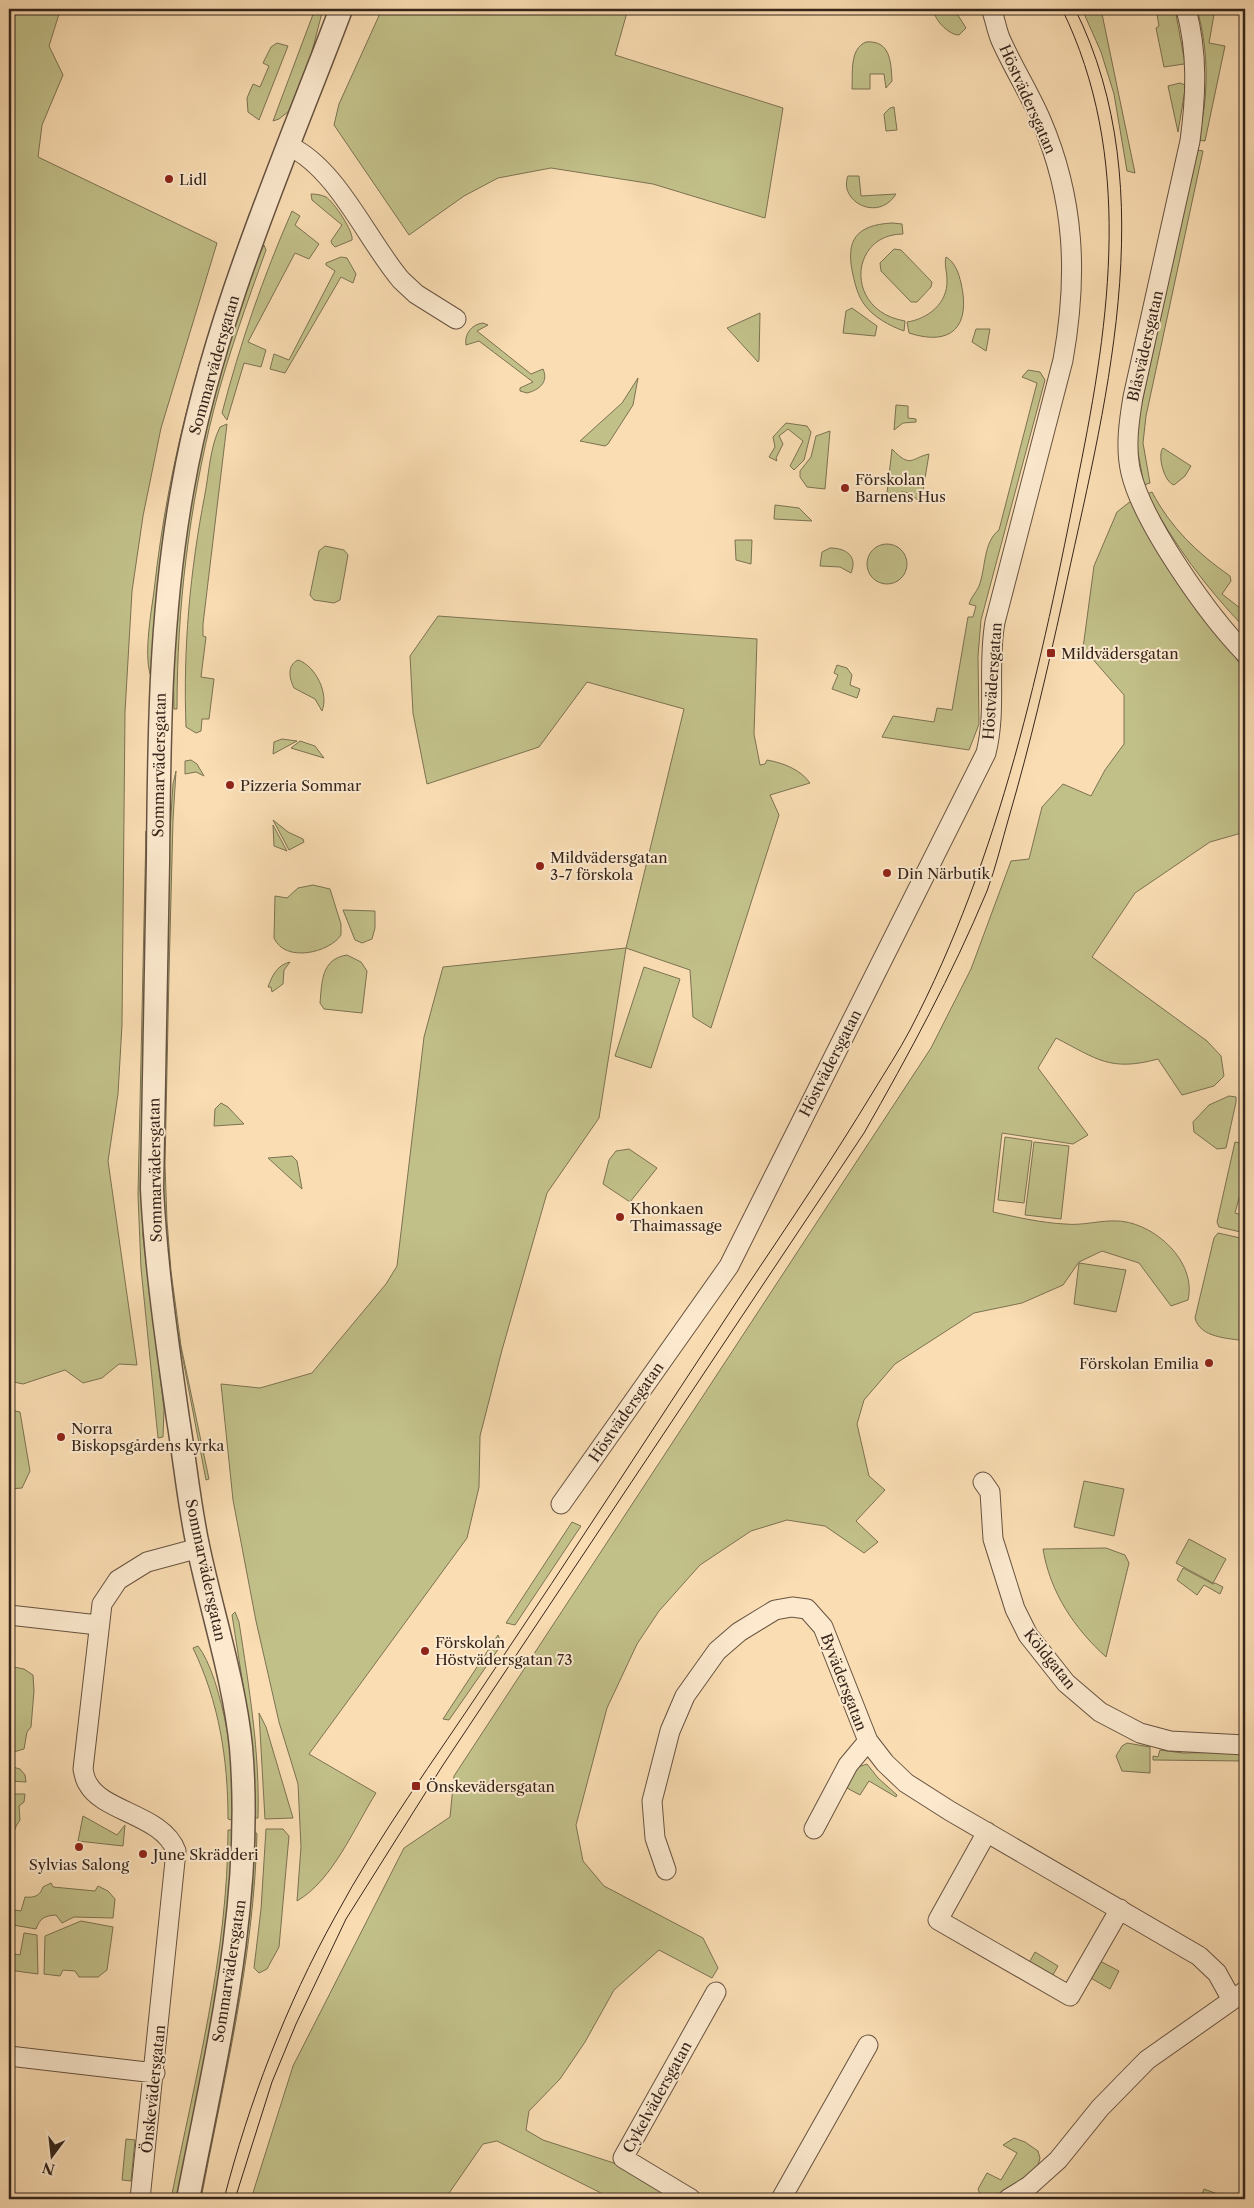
<svg xmlns="http://www.w3.org/2000/svg" width="1254" height="2208" viewBox="0 0 1254 2208" font-family="'Libre Caslon Text',serif">
  <rect width="100%" height="100%" fill="#faddb3"/>
  <filter id="stains"><feTurbulence type="fractalNoise" baseFrequency=".004" numOctaves="4"/><feColorMatrix values="0 0 0 0 .2 0 0 0 0 .09 0 0 0 0 .02 0 0 0 .5 -.17"/></filter>
  <radialGradient id="worn" r=".72"><stop offset=".6" stop-color="#630" stop-opacity="0"/><stop offset="1" stop-color="#630" stop-opacity=".3"/></radialGradient>
  <path fill="#c2c089" stroke="#7c7252" d="M9,9H67L59,14L49,46L63,75L42,125L38,157L217,243L161,428L143,516L132,591L125,712L122,1025L118,1094L108,1161L137,1365L119,1364L102,1378L83,1383L65,1370L23,1384L9,1381Z
    M315,9H323L310,59L289,111L279,119L273,121Z
    M382,9H628L615,55L783,108L765,218L653,184L551,168L498,178L464,196L409,235L334,125L339,104Z
    M937,9H954L966,28L959,35C949,35 937,22 934,13Z
    M1082,9H1101L1135,173L1127,171L1114,94L1101,52Z
    M1156,9H1175L1185,63L1184,64L1164,67L1156,28L1159,26Z
    M1197,9H1215L1209,43L1225,46L1205,141L1198,140C1209,96 1209,52 1197,9Z
    M866,42C890,40 891,61 892,81L886,88L884,74H870V89H852C853,74 849,49 866,42Z
    M277,43L288,46L259,120L248,112L247,98L253,84L260,87L269,66L263,63L271,47Z
    M1180,83L1185,85V90L1178,132L1168,86Z
    M894,107L897,130L886,131L884,114L890,108Z
    M1197,150L1203,151L1146,416L1143,443L1150,483L1144,485L1137,447L1138,421Z
    M848,176H859L861,196L896,194C878,223 838,201 848,176Z
    M311,194C316,194 322,195 326,197C334,202 354,232 352,240L335,247L332,244L331,241L342,225L312,200Z
    M292,211L300,216L295,225L319,244L309,259L295,253L248,342L266,350L261,367L244,363L227,420L222,413C240,344 263,277 292,211Z
    M250,212L252,213L150,674C144,653 151,613 154,591C169,454 203,340 250,212Z
    M892,223L902,224L903,234C849,234 844,311 905,321L904,331C890,326 873,317 864,304C858,296 855,284 853,275C845,240 856,225 892,223Z
    M264,245L266,250C247,303 228,355 214,409C189,507 177,608 177,709H174C170,583 195,447 234,327C243,300 251,271 264,245Z
    M894,249L901,250L932,282L931,287L917,302H911L881,271L880,263Z
    M341,257L347,258L356,274L353,283L341,277L285,373L270,369L274,354L289,360L335,271L326,265V263Z
    M946,257C955,262 959,274 961,283C971,326 952,347 909,333L907,322C928,319 948,303 947,280C947,272 944,264 946,257Z
    M852,308L877,326L875,336L843,333L846,311Z
    M760,313L759,360L758,362L727,328Z
    M483,323L488,325L477,331L531,374L543,369C549,382 539,390 527,393L520,391V388L533,382L479,341L466,345C464,334 472,324 483,323Z
    M976,329H990L986,351L972,342Z
    M1028,370L1040,372L1045,380L981,620L978,656L979,724L969,750L882,737L893,716L934,722L937,708L952,710L968,617H973L976,606L969,604C971,597 976,593 979,586C986,568 983,542 999,530L1037,383L1022,377Z
    M638,378L633,405L608,444L605,446L580,441L622,403Z
    M896,405L908,406V418L916,419V422L903,423L894,430Z
    M786,423L807,426L811,432L804,460L794,470L790,466L803,441L788,429L779,436L783,444L776,458L777,461L769,457L775,447L773,437Z
    M227,424L203,624V636L206,637L201,677L214,679L209,719H202L201,731L196,733L186,727C183,648 190,571 205,494C209,473 210,447 220,427Z
    M830,431L825,489L807,487L800,477V471L811,457L816,436Z
    M1163,448L1191,466L1185,476L1174,485C1164,482 1157,455 1163,448Z
    M892,449C911,469 911,458 929,454L921,503C906,489 901,488 886,502Z
    M1152,492C1171,528 1197,553 1230,576L1231,581L1222,594L1245,612V628C1206,588 1173,543 1147,494Z
    M1131,501L1202,611L1245,671V832L1210,842L1135,893L1092,957L1207,1041L1221,1056L1224,1076L1214,1086L1182,1095L1158,1059C1110,1072 1097,1059 1056,1038L1038,1068L1088,1135L1073,1144L1002,1133L993,1212C1016,1217 1042,1223 1065,1224C1082,1226 1100,1220 1118,1221C1155,1223 1197,1262 1188,1300L1171,1306L1139,1263L1102,1251L1079,1262L1063,1285L1022,1303L974,1313L895,1364L864,1400L857,1424L869,1476L885,1490L856,1521L878,1542L864,1553L825,1526L787,1520L751,1531L700,1565L659,1611L637,1644L607,1708L576,1825L583,1861L604,1886L703,1938L718,1968L712,1978L659,1950L614,1990L585,2042L560,2079L529,2111L526,2130L543,2140L623,2166L680,2199H613L497,2141L483,2144L445,2199H251L293,2066L404,1848L450,1817L454,1776L931,1048L971,969L1011,861L1029,859L1042,807L1063,784L1091,796L1105,770L1124,744V695L1083,648L1094,566L1117,512Z
    M775,505L799,508L812,521L774,519Z
    M735,540H752L751,564L736,560Z
    M867 564a20 20 0 1 1 40 0a20 20 0 1 1-40 0Z
    M325,546L344,550L348,555L340,600L334,603L314,600L310,595L319,551Z
    M830,548C846,548 858,556 851,573L840,567L820,566L822,552Z
    M438,616L757,639L754,734L760,765L765,764L767,760C783,763 800,769 810,783L770,795L779,815L711,1028L693,1017L690,970L626,948L599,1118L547,1193L502,1350L480,1436L479,1487L467,1538L309,1754L376,1793C354,1828 333,1880 297,1901L301,1847L298,1784L279,1722L256,1621L233,1500L221,1384L260,1388L312,1373L386,1284L397,1266L424,1037L443,967L626,948L684,709L587,682L539,747L427,784L413,713L410,656Z
    M298,660C316,666 329,694 322,711L315,699L294,688C289,678 287,665 298,660Z
    M837,665L847,668L852,675L850,685L860,689L857,698L832,689L838,675L834,673Z
    M282,739L297,741L273,754L274,742Z
    M300,741L315,746L324,758L291,748Z
    M191,760L197,764L204,776L196,772L185,774V761Z
    M176,771L173,820L169,974L165,1165L167,1221L171,1271L181,1346L209,1479L206,1480L172,1302L163,1198L169,846L173,784Z
    M273,820L288,832L303,839L304,842L289,850Z
    M273,825L287,851L274,846Z
    M146,831L143,1237L164,1409L163,1437L158,1438L141,1268L138,1195Z
    M313,885L330,889L341,924V935C329,953 285,963 274,938L275,896L287,898L298,888Z
    M343,910L375,911V928L372,939L362,943L355,940Z
    M347,955L361,962L367,971L362,1013L324,1009L320,1003C322,982 321,959 347,955Z
    M290,962L284,970L283,984L272,992L271,987H268C272,976 277,965 290,962Z
    M644,967L680,979L651,1068L615,1056Z
    M1229,1096L1236,1097V1102L1226,1148L1217,1149L1194,1132L1193,1122L1209,1105Z
    M221,1103L228,1107L244,1124L214,1126L215,1109Z
    M1005,1137L1032,1141L1024,1203L998,1200Z
    M1034,1142L1069,1146L1061,1219L1025,1215Z
    M1235,1142L1245,1144V1176L1235,1213L1245,1216V1233L1219,1227L1217,1222Z
    M629,1149L657,1168L630,1202L603,1184L609,1160L616,1151Z
    M292,1156L297,1161L302,1189L268,1158Z
    M1218,1233L1245,1239V1341C1228,1338 1200,1338 1195,1318L1214,1238Z
    M1079,1263L1126,1270L1116,1312L1074,1304Z
    M9,1410L20,1412L30,1471L22,1488L9,1489Z
    M1084,1481L1124,1489L1114,1536L1074,1527Z
    M572,1522L581,1526L515,1625L506,1623Z
    M1189,1539L1226,1559L1213,1583L1176,1563Z
    M1106,1548L1125,1555L1129,1563L1106,1657C1074,1628 1050,1592 1043,1549Z
    M1183,1568L1213,1584L1215,1583L1223,1587L1220,1594L1204,1585L1197,1595L1177,1580Z
    M235,1612L239,1622C249,1687 260,1753 258,1818H253L249,1723L232,1615Z
    M498,1635L500,1640L504,1641L449,1720L443,1719Z
    M198,1646C222,1676 240,1783 232,1820L228,1819C228,1759 219,1702 193,1648Z
    M9,1666L24,1669L33,1675L34,1691L31,1727L27,1732L24,1749L10,1753L9,1766L20,1769L25,1775L26,1782L9,1781Z
    M259,1713L266,1727L293,1818L265,1819Z
    M1127,1743L1150,1747V1773L1122,1771L1116,1756L1122,1746Z
    M1160,1750L1183,1753L1245,1752V1761L1153,1760V1756L1158,1757Z
    M867,1764L878,1778L897,1795L896,1797L869,1781L860,1795L847,1788L858,1767Z
    M9,1794H25L24,1802L19,1806L20,1820C10,1832 9,1856 13,1870L9,1871Z
    M83,1816L117,1835L125,1825L123,1846L78,1841Z
    M266,1829H283L289,1836L279,1947L267,1969L259,1973L254,1968L261,1909Z
    M228,1830H233L230,1894L217,1998L177,2199H171C195,2078 228,1954 228,1830Z
    M254,1830L257,1834C254,1958 224,2078 201,2199H197Z
    M51,1883L53,1887L95,1891L98,1886L108,1891L115,1899L113,1918L74,1917L62,1923L56,1915C44,1916 40,1918 36,1929L13,1925L9,1922V1909L21,1911L25,1897C34,1898 40,1896 43,1887Z
    M81,1921L113,1927L107,1970L98,1977H79L75,1971L63,1970L60,1976L44,1974L45,1936Z
    M24,1933L37,1935L38,1974L16,1971L9,1967V1953L20,1955Z
    M1035,1952L1058,1966L1050,1980L1026,1968Z
    M1098,1960L1119,1971L1110,1989L1089,1977Z
    M1014,2138L1025,2142L1038,2151L1040,2158L1037,2169L992,2199H982L978,2189L987,2173L1001,2180L1017,2153L1003,2145Z
    M126,2139L135,2140L131,2181L122,2180Z
    M1204,2189L1231,2199H1200Z"/>
  <g fill="none" stroke-linecap="round" stroke-linejoin="round">
    <defs>
      <path id="minor" d="M1186,9C1198,53 1196,96 1190,141L1133,397C1129,421 1125,448 1131,473C1143,523 1208,615 1245,653
        M289,146C337,168 367,240 401,280L416,294L456,319
        M983,1482L990,1492L993,1539L1015,1609L1028,1635L1066,1683L1100,1712L1140,1733L1170,1741L1245,1745
        M561,1504L729,1266L986,753C997,709 987,666 995,622L1063,360C1078,276 1075,199 1041,120C1029,92 1012,66 1000,38C996,28 995,18 991,9
        M9,1615L98,1625
        M814,1829L848,1765L868,1741
        M987,1832L938,1920L1070,1996L1120,1909
        M666,1870L655,1838L652,1801L670,1731L685,1696L717,1651L739,1632L775,1610L792,1607L807,1609L823,1627L868,1741L885,1763L906,1783L950,1811L1199,1956L1217,1973L1232,2000
        M9,2056L155,2073
        M140,2199L176,1851C163,1815 103,1812 88,1784C85,1780 84,1774 83,1769L102,1604L118,1580L147,1562L199,1548
        M691,2199L623,2158L716,1992
        M781,2199L868,2045
        M1008,2199L1029,2186L1058,2160L1100,2108L1147,2060L1245,1991"/>
      <path id="tertiary" d="M188,2199C217,2050 254,1900 241,1747C234,1679 212,1613 198,1546C189,1504 185,1461 178,1419C167,1342 156,1267 152,1189C154,1080 156,971 158,861C159,736 160,611 183,486C212,321 282,165 341,9"/>
    </defs>
    <use href="#minor" stroke="#675341" stroke-width="21"/>
    <use href="#tertiary" stroke="#675341" stroke-width="25"/>
    <use href="#minor" stroke="#fce9ce" stroke-width="19"/>
    <use href="#tertiary" stroke="#fce9ce" stroke-width="22"/>
    <path stroke="#36251b" stroke-width="1" d="M224,2199C249,2102 286,2005 335,1917C379,1835 435,1759 486,1682C574,1551 660,1418 747,1286C790,1222 833,1158 873,1092C885,1072 899,1051 910,1030C1001,855 1041,665 1079,473C1110,319 1134,156 1062,9
      M235,2199L272,2082L296,2024L346,1919L443,1765L864,1133C909,1054 952,975 987,891C996,867 1002,841 1009,817C1030,745 1047,672 1063,599C1103,411 1166,191 1075,9"/>
  </g>
  <g fill="#8f2418" stroke="#fce9ce" stroke-width="2">
    <circle cx="169" cy="179" r="5"/>
    <circle cx="845" cy="488" r="5"/>
    <rect x="1046" y="648" width="10" height="10" rx="2.5"/>
    <circle cx="230" cy="785" r="5"/>
    <circle cx="540" cy="866" r="5"/>
    <circle cx="887" cy="873" r="5"/>
    <circle cx="620" cy="1217" r="5"/>
    <circle cx="1209" cy="1363" r="5"/>
    <circle cx="61" cy="1437" r="5"/>
    <circle cx="425" cy="1651" r="5"/>
    <rect x="411" y="1781" width="10" height="10" rx="2.5"/>
    <circle cx="79" cy="1847" r="5"/>
    <circle cx="143" cy="1854" r="5"/>
  </g>
  <g text-anchor="middle" dominant-baseline="central" stroke-width="4" stroke-linejoin="round" paint-order="stroke">
    <g font-size="15" fill="#36251b" stroke="#fce9ce">
      <text transform="translate(1028 99) rotate(66)">Höstvädersgatan</text>
      <text transform="translate(1145 346) rotate(-77)">Blåsvädersgatan</text>
      <text transform="translate(214 365) rotate(-74)">Sommarvädersgatan</text>
      <text transform="translate(992 681) rotate(-86)">Höstvädersgatan</text>
      <text transform="translate(159 765) rotate(-89)">Sommarvädersgatan</text>
      <text transform="translate(830 1063) rotate(-63)">Höstvädersgatan</text>
      <text transform="translate(155 1170) rotate(-91)">Sommarvädersgatan</text>
      <text transform="translate(626 1412) rotate(-55)">Höstvädersgatan</text>
      <text transform="translate(206 1570) rotate(78)">Sommarvädersgatan</text>
      <text transform="translate(1050 1659) rotate(51)">Köldgatan</text>
      <text transform="translate(844 1682) rotate(69)">Byvädersgatan</text>
      <text transform="translate(229 1971) rotate(-81)">Sommarvädersgatan</text>
      <text transform="translate(153 2089) rotate(-84)">Önskevädersgatan</text>
      <text transform="translate(657 2097) rotate(-61)">Cykelvädersgatan</text>
    </g>
    <g font-size="15" fill="#36251b" stroke="#fce9ce" text-anchor="start">
      <text x="179" y="179">Lidl</text>
      <text x="855" y="479">Förskolan<tspan x="855" dy="17">Barnens Hus</tspan></text>
      <text x="1061" y="653">Mildvädersgatan</text>
      <text x="240" y="785">Pizzeria Sommar</text>
      <text x="550" y="857">Mildvädersgatan<tspan x="550" dy="17">3-7 förskola</tspan></text>
      <text x="897" y="873">Din Närbutik</text>
      <text x="630" y="1208">Khonkaen<tspan x="630" dy="17">Thaimassage</tspan></text>
      <text x="1199" y="1363" text-anchor="end">Förskolan Emilia</text>
      <text x="71" y="1428">Norra<tspan x="71" dy="17">Biskopsgårdens kyrka</tspan></text>
      <text x="435" y="1642">Förskolan<tspan x="435" dy="17">Höstvädersgatan 73</tspan></text>
      <text x="426" y="1786">Önskevädersgatan</text>
      <text x="153" y="1854">June Skrädderi</text>
      <text x="79" y="1864" text-anchor="middle">Sylvias Salong</text>
    </g>
  </g>
  <rect width="1254" height="2208" fill="none" stroke="#faddb3" stroke-width="30"/>
  <rect x="10" y="10" width="1234" height="2188" fill="none" stroke="#36251b" stroke-width="2.5"/>
  <rect x="15" y="15" width="1224" height="2178" fill="none" stroke="#36251b"/>
  <g transform="translate(52 2156) rotate(195)" stroke="#fce9ce" stroke-width="4" paint-order="stroke">
  <path d="M0-4L9 19L0 12L-9 19Z" fill="#36251b"/>
  <text y="-8" font-size="14" font-weight="bold" text-anchor="middle" fill="#36251b">N</text>
  </g>
  <rect width="100%" height="100%" filter="url(#stains)"/>
  <rect width="100%" height="100%" fill="url(#worn)"/>
</svg>
